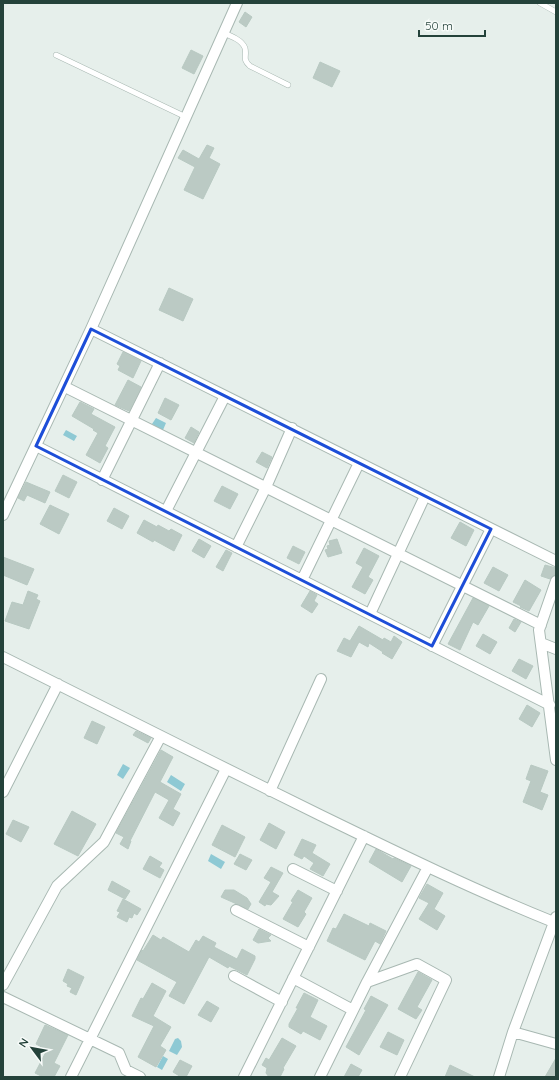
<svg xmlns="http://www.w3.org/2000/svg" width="559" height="1080" viewBox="0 0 559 1080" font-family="Quicksand,sans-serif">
  <rect width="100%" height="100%" fill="#e6efeb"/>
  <path fill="#8ec9d4" d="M156,418L166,423L163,430L152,424Z
    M66,430L77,436L74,441L63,435Z
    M123,764L130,768L123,779L117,775Z
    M171,775L185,784L181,791L167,782Z
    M211,854L225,862L221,869L208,861Z
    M178,1038L181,1041L182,1047L177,1055L169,1051L175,1039Z
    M163,1056L168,1059L162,1070L157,1067Z"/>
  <path fill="#bbcac4" stroke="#b8c9c2" d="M245,12L252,17L246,27L239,22Z
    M191,50L203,56L194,74L182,68Z
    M320,62L340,71L332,87L313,78Z
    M207,145L214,148L209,158L220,164L203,199L184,190L195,167L178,158L183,150L199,159Z
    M169,288L193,299L183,321L159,310Z
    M123,352L141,361L133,378L118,370L120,366L117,364Z
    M128,380L141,387L129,411L115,405Z
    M165,398L179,405L171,420L158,413Z
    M80,402L94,409L91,414L115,427L105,446L108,448L100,463L86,455L98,433L93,430L94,429L72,416Z
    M191,427L199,432L194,443L185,438Z
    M262,452L272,457L267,468L256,462Z
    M63,475L77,482L69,498L55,491Z
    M26,482L50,492L45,503L27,495L24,501L18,498Z
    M222,486L238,494L230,509L214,501Z
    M50,505L69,514L59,534L40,524Z
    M114,508L129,516L122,529L107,521Z
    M144,520L157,527L158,525L169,531L171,529L182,535L174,551L154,540L153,542L137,533Z
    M460,522L474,530L466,546L451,538Z
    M199,539L211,546L204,558L192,551Z
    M337,539L342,553L328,557L325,550L328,549L327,546L330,545L329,541Z
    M293,546L305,552L299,564L287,558Z
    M364,548L379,556L368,577L373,580L365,594L352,587L363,567L356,563Z
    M226,550L232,553L223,571L216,567Z
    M3,557L34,569L27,585L3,575Z
    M545,565L556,568L555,575L550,579L541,576Z
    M493,567L508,575L499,591L484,583Z
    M525,580L541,590L529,611L520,607L521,606L513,602Z
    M28,591L38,595L36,599L40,601L29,629L5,621L12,602L23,605Z
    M310,591L317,595L314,601L318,604L312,613L301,606Z
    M473,598L489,606L478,625L473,622L460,650L448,644Z
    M514,619L521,622L515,632L509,628Z
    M359,626L383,640L384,638L391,642L394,636L402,642L392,659L382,653L383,652L369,643L368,647L359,642L351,657L337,651L344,638L350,641Z
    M483,634L497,642L490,654L476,646Z
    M519,659L533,666L526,679L512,671Z
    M527,705L540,713L532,727L519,719Z
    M92,721L105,727L97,744L84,738Z
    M136,731L151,738L148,743L133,735Z
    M161,750L173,757L160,782L181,794L173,809L180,813L173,826L159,818L169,800L155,792L130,841H131L128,849L120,844L124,837L116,833Z
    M531,765L548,771L540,792L548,795L542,810L523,802L531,781L526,779Z
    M72,811L96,824L78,856L54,844Z
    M13,820L29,827L21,842L6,834Z
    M269,823L285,832L276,849L260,840Z
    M222,825L245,837L235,857L212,845Z
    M302,839L316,845L312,853L330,864L323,876L310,869L314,863L304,856L302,859L294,855Z
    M376,849L393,859L394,858L411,866L402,882L369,862Z
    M240,854L252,860L246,870L234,864Z
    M150,856L162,863L159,867L164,870L160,878L143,869Z
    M271,867L283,873L272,892L279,896L271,905L266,904L265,906L259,902L271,882L264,878Z
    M112,881L130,891L125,899L108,890Z
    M427,884L443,893L434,909L445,916L437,930L419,919L429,903L419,898Z
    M225,890H234L247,898L251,904L248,909L221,897Z
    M298,890L312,898L304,912L306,914L298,927L283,919L293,902L291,901Z
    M123,899L141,909L137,915L134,913L132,918L129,917L127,922L117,917L120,912L117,911Z
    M344,914L369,926L370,923L386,931L380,944L375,941L365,960L327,941L333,928L336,929Z
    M259,929L271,935L268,938L271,941L258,943L253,940Z
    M153,935L161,940L163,937L189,952L196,940L199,942L203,936L216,943L214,947L237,959L242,949L255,956V959L247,975L229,966L228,968L209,957L184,1004L169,996L177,982L137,960L142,950L143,951Z
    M68,969L84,977L76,995L70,992L72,988L67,986L68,984L63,981Z
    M418,972L432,980L417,1007L422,1010L416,1019L398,1009Z
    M152,983L166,991L153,1016L171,1027L160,1046L166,1050L156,1067L138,1057L154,1026L132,1016L141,998L143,999Z
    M304,993L318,1000L310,1017L327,1026L320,1040L303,1031L301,1034L289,1027V1024L298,1008H296Z
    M371,996L388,1005L359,1055L346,1047L366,1010L364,1009Z
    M207,1001L219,1008L211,1022L198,1015Z
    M45,1025L68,1035L54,1063L60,1066L54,1077H43L35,1073L47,1050L36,1044Z
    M388,1032L404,1040L397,1055L380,1047Z
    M282,1038L296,1046L283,1068L284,1069L280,1077H269L266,1073L267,1068L262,1065L266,1058L269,1060Z
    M556,1058V1077H545Z
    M180,1060L192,1066L186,1077H181L173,1072Z
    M351,1064L362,1070L358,1077H344Z
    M450,1065L475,1077H445Z"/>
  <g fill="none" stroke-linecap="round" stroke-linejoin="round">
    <defs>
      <path id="service" d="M540,3L556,12
        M223,33C231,36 242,40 245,48C247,57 242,59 250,66L288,85
        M56,55L186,117"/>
      <path id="minor" d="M91,329L556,561
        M65,387L541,625
        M36,446L550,705
        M102,480L160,363
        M166,511L225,396
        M3,515L91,329L237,3
        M236,547L266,487L292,428
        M302,580L359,463
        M556,581L539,630L556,760
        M370,614L425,496
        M541,643L556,649
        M432,646L491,529
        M3,657C109,710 214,763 320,815C398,853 476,891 556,923
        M270,791L321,679
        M3,792L58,684
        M293,869L337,891
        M236,910L309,947
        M234,976L282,1002
        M293,978L353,1010
        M367,982L417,964L446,980L400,1077
        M3,985L57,886L104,842L161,736
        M3,997L119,1053L126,1070L140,1077
        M513,1032L556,1044
        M71,1077L226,769
        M244,1077L364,836
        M320,1077L367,982L428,867
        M499,1077L513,1032L556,917"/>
    </defs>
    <use href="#service" stroke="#a8b8b2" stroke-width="6"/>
    <use href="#minor" stroke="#a8b8b2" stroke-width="12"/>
    <use href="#service" stroke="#fff" stroke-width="5"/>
    <use href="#minor" stroke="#fff" stroke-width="10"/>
  </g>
  <path fill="none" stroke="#1d4ed8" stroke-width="3" stroke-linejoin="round" d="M91,329L491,529L432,646L36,446Z"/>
  <rect width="559" height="1080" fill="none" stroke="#24423a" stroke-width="8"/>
  <g transform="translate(32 1048) rotate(302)" stroke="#f7fbf9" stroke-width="3" paint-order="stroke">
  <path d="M0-3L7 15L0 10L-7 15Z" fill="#24423a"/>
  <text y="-6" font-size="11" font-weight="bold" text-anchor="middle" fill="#24423a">N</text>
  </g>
  <path d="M419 30v6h66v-6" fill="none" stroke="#24423a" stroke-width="2"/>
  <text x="425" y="30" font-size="12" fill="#24423a" stroke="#f7fbf9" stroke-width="3" paint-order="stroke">50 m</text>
</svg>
